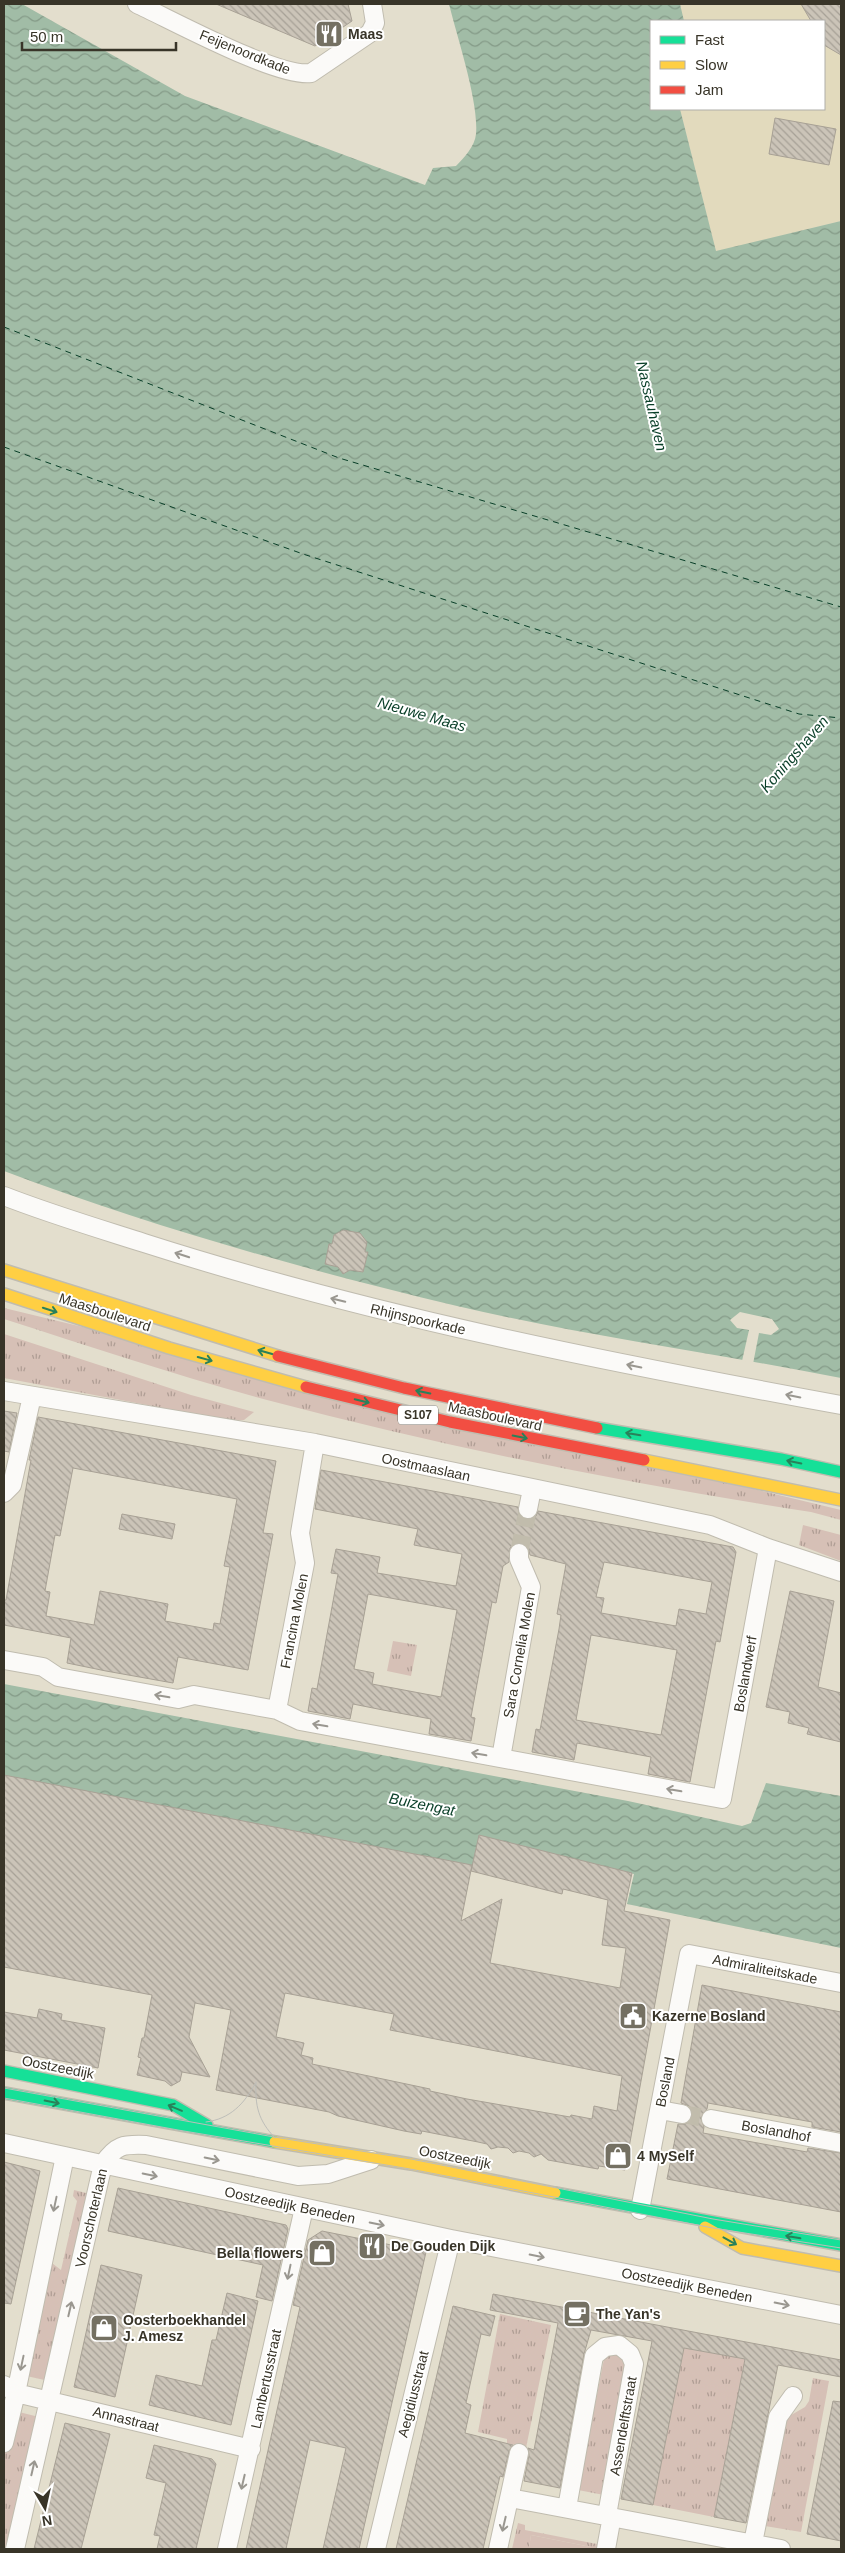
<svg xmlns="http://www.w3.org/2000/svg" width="845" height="2553" viewBox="0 0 845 2553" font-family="Arial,sans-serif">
  <defs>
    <pattern id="grass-tufts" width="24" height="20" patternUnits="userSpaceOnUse" patternTransform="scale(1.25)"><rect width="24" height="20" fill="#d6c0b6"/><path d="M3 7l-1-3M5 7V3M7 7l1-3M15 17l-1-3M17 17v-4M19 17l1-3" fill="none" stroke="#af9d94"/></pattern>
    <pattern id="water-waves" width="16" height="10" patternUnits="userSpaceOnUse" patternTransform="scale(1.25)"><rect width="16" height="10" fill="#a1bca6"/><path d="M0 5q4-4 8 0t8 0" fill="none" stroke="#849a87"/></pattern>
    <pattern id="building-back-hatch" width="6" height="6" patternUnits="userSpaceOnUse" patternTransform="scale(1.25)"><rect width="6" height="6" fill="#cbc4b8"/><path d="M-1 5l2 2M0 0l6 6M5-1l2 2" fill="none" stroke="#a6a096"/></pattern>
  </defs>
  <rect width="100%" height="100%" fill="#e3decd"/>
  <path fill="#e2dabd" d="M654,4H841V221L716,252L680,109H824V21H658Z"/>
  <path fill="url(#grass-tufts)" d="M4,1308L841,1510V1520L811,1512C628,1484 446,1447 267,1400C178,1376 91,1347 4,1319Z
    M4,1334L191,1395L254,1412L244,1420L232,1421L4,1378Z
    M803,1525L841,1535V1561L799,1545Z
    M393,1641L417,1645L411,1676L387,1671Z
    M74,2190L90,2194L49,2381L22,2375L48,2260L61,2270L77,2201L73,2196Z
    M500,2314L551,2325L526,2448L507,2443V2439L478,2432Z
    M684,2348L745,2359L714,2517L653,2505Z
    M612,2354L619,2355L627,2361L604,2495L578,2490L604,2359Z
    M813,2378L829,2381L801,2532L765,2526L786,2418L805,2407L809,2401Z
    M15,2411L39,2417L7,2549H4V2458Z
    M518,2523L525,2525V2530L602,2545L601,2549H591V2547L531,2535L529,2548L512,2549Z"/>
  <path fill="#d6c0b6" d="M531,2535L591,2547V2549H525L529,2548Z"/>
  <path fill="url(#water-waves)" d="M4,4H22L185,96L425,185L433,168L456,166C464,158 475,146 476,134C479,102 457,37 449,4H680L684,21H651V109H680L716,251L841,221V1378C714,1353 584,1336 457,1306C305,1270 150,1226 4,1171Z
    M4,1684L628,1801L742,1826L751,1823L766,1783L841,1796V1948L627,1904L634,1874L479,1838L471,1871L4,1777Z"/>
  <path fill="#e3decd" d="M740,1312L772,1319L779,1329L771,1335L759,1333L753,1364L742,1361L749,1330L737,1328L730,1320Z"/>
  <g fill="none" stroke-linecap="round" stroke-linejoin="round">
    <path stroke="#083e27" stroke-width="1" stroke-dasharray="6 5" stroke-linecap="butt" d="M4,327L339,458L841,607
      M4,447L303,554L799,714L841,718"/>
  </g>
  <path fill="url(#building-back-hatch)" stroke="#a8a195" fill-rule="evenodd" d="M216,4H348L352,21L315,46Z
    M801,4H841V55L824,45V21H811Z
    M775,118L836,129L829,165L769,154Z
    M343,1230L360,1233L367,1242L365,1252H368L363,1272L350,1270L343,1274L338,1267L325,1264L329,1244H332L334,1235Z
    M4,1411L17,1413L9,1452L4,1451Z
    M38,1417L276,1461L263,1533L273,1534L248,1670L178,1657L173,1683L106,1671L67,1663L71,1638L4,1625V1600H6L31,1460H29ZM73,1468L237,1499L224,1566L230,1567L220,1624L214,1623L213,1630L165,1621L168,1604L100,1591L94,1625L46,1616L50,1592L45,1591L55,1535L60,1536Z
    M321,1470L518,1507L521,1517L526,1519L536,1516L538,1511L733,1547L736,1552L720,1642L716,1641L690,1782L648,1774L651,1757L577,1743L574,1760L532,1752L536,1729L540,1730L559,1629L561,1615L557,1614L566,1564L530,1555L528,1547L519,1542L510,1548L509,1562L503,1566L496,1603L492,1602L471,1717L475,1718L471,1741L429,1734L431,1719L383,1710L353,1704L350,1719L308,1711L312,1688L317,1689L338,1574L331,1573L336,1549L380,1557L377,1573L456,1586L462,1554L414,1545L418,1529L315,1509ZM604,1562L712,1582L706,1614L679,1609L676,1626L601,1613L604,1598L596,1597ZM368,1594L457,1610L441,1697L372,1684L374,1673L354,1669ZM591,1635L677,1650L661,1735L576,1720Z
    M122,1514L175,1524L172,1539L119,1529Z
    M790,1591L834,1601L818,1687L841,1693V1742L807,1734L809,1728L788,1723L790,1712L766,1707Z
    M4,1775L472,1865L461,1921L502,1899L490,1963L620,1988L626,1948L602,1945L608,1900L563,1889L562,1894L471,1871L479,1835L632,1873L624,1911L670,1920L625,2170L599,2166L598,2169L548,2160L541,2154L534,2157L529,2153L519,2151L513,2153L508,2148L498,2147L491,2149L487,2144L478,2142L422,2131L421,2134L404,2131L338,2116L329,2112L216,2090L231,2010L195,2003L189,2037L210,2077L182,2072L180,2081L171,2086L165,2081L137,2075L141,2058L138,2057L142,2038H144L152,1995L4,1967ZM285,1993L394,2014L390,2030L622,2076L617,2111L594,2106L592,2119L571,2115L570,2117L467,2099L430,2091V2089L312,2064L313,2058L301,2055L304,2043L276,2037Z
    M702,1985L841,2012V2132L812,2127V2122L708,2103L707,2109L701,2118L704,2127L703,2133L807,2152L808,2148L841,2153V2212L667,2179L678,2124H686L692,2115L689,2106L681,2103Z
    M39,2009L62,2014L61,2020L105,2028L98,2068L4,2050V2012L37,2018Z
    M4,2162L40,2171L11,2304L4,2303Z
    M118,2188L286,2225L288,2229L272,2301L256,2297L263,2265L108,2231Z
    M322,2231L426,2252L359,2549H323L346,2448L310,2440L286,2549H246L300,2307L293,2305L308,2240Z
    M101,2265L142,2275L115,2397L74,2387Z
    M227,2293L258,2301L231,2425L149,2405L156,2375L202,2386L212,2340H216Z
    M493,2294L841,2360V2377L778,2365L746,2523L714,2517L745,2359L684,2348L653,2505L621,2499L652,2341L591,2330L584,2354L560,2488L524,2481L529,2455L528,2448L534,2450L558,2323L490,2310Z
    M453,2306L495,2316L490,2336L481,2334L466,2403L471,2405L465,2433L513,2445L509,2451L503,2477L500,2476L483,2549H396Z
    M833,2401L841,2402V2541L807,2534Z
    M65,2423L110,2434L101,2470L81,2549H34Z
    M154,2445L212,2459L216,2464L196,2549H157L160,2536L154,2535L166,2483L146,2478Z"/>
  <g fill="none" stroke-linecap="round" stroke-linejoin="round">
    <path stroke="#c1bcac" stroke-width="18" stroke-dasharray="18 9" stroke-linecap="butt" d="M519,1553L528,1509
      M682,2114L711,2119"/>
    <defs>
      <path id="street" d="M137,4C172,20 278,78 311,73L370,33L375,23L372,4
        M4,1196C50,1214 97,1228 144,1243C372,1316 606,1362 841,1405
        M4,1391L315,1443L710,1525L768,1548L841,1572
        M4,1493L12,1485L32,1396
        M528,1509L532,1489
        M4,1660L43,1667L58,1677L178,1699L194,1695L277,1710L300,1721L722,1799L768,1548
        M277,1710L305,1563L300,1533L315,1443
        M501,1758L531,1587L519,1559V1553
        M660,2110L682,2114
        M711,2119L841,2143
        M4,2143L451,2239L841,2315
        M640,2210L689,1954L841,1983
        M4,2385L16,2393L251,2449
        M4,2443L16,2393L65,2156
        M510,2498L781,2549
        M567,2508L594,2356L605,2347L619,2345L630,2354L634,2364L607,2515
        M753,2543L778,2417L793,2396
        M15,2549L103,2164C116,2145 123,2144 146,2145L298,2176L328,2174L371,2160
        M227,2549L304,2208
        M376,2549L451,2239
        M498,2549L519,2453
        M606,2549L612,2516"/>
      <path id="fast" d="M597,1428L781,1459L841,1472
        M4,2071L173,2105L207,2125
        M4,2093L275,2142
        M555,2193L841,2245"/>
      <path id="slow" d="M4,1270L278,1356
        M4,1294L169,1348L306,1387
        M644,1460L841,1500
        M275,2142L411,2164L555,2193
        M705,2227L742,2248L841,2266"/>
      <path id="jam" d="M278,1356L404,1388L597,1428
        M306,1387L450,1422L644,1460"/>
    </defs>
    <use href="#street" stroke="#c0bcaf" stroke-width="20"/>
    <use href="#fast" stroke="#c0bcaf" stroke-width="14"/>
    <use href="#slow" stroke="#c0bcaf" stroke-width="14"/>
    <use href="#jam" stroke="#c0bcaf" stroke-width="14"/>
    <use href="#street" stroke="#fbfaf8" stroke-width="18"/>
    <use href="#fast" stroke="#16e098" stroke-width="11"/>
    <use href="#slow" stroke="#ffcf43" stroke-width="11"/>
    <use href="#jam" stroke="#f24e42" stroke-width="11"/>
    <path stroke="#bebeb9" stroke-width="1" d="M256,2082C255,2106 258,2120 275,2138
      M4,2088L274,2137L411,2159L713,2219L841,2240
      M4,2098L178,2130L410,2169L713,2228L841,2248
      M206,2122C230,2119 244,2104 255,2084"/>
  </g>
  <defs><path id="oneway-shaft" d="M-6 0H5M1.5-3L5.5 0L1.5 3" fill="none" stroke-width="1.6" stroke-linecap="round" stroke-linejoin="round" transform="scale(1.25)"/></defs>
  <g stroke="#9a9790">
    <use href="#oneway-shaft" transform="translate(182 1255) rotate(-162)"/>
    <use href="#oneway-shaft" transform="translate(338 1300) rotate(-166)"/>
    <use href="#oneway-shaft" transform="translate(634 1366) rotate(-168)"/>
    <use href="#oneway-shaft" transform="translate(793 1396) rotate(-169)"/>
    <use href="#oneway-shaft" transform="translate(162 1696) rotate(-170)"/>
    <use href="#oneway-shaft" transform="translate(320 1725) rotate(-170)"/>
    <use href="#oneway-shaft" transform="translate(479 1754) rotate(-170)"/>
    <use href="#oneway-shaft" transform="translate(674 1790) rotate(-170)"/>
    <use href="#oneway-shaft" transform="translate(212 2159) rotate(12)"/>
    <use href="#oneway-shaft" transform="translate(150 2175) rotate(12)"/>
    <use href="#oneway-shaft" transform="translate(55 2204) rotate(102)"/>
    <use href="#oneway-shaft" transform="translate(377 2224) rotate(12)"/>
    <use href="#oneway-shaft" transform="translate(537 2256) rotate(11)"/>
    <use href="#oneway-shaft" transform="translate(289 2272) rotate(102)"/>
    <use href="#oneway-shaft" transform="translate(782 2304) rotate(11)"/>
    <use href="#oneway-shaft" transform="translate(70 2309) rotate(-77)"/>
    <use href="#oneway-shaft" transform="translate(22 2363) rotate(102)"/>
    <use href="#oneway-shaft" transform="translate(33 2468) rotate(-77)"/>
    <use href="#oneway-shaft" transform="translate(243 2482) rotate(103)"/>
    <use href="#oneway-shaft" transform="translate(504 2524) rotate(103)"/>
  </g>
  <g stroke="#29815a">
    <use href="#oneway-shaft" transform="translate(50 1310) rotate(18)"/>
    <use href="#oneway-shaft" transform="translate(265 1352) rotate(-164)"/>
    <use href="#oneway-shaft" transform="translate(205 1359) rotate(15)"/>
    <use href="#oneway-shaft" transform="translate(423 1392) rotate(-168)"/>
    <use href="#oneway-shaft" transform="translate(362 1401) rotate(14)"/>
    <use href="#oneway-shaft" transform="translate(633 1434) rotate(-170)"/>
    <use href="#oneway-shaft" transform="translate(520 1437) rotate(11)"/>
    <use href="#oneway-shaft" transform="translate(794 1462) rotate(-168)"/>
    <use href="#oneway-shaft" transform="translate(52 2102) rotate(11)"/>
    <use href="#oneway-shaft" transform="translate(175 2108) rotate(-157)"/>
    <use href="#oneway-shaft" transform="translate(793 2237) rotate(-170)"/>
    <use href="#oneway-shaft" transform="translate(730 2241) rotate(29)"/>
  </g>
  <defs>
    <symbol id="restaurant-square" viewBox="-11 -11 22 22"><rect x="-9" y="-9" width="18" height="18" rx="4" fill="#747062" stroke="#fff"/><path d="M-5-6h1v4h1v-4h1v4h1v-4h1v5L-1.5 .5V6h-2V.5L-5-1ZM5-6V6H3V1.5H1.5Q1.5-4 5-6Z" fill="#fff"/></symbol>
    <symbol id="civic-square" viewBox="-11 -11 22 22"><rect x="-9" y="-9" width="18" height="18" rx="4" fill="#747062" stroke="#fff"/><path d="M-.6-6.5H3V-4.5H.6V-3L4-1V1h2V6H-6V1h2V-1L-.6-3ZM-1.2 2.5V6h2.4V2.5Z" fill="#fff"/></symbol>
    <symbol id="shop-square" viewBox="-11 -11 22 22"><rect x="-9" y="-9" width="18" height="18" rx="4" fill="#747062" stroke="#fff"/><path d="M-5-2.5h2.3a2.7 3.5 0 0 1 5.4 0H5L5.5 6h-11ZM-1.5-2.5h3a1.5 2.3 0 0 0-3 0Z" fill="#fff"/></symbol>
    <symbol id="cafe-square" viewBox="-11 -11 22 22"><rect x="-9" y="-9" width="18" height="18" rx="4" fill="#747062" stroke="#fff"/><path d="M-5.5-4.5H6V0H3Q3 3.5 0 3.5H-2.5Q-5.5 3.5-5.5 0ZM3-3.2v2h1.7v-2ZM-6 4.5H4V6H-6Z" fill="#fff"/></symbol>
  </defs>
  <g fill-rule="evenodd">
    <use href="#restaurant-square" x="313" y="18" width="32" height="32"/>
    <use href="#civic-square" x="617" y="2000" width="32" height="32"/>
    <use href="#shop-square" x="602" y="2140" width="32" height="32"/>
    <use href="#restaurant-square" x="356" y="2230" width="32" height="32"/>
    <use href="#shop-square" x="306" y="2237" width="32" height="32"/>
    <use href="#cafe-square" x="561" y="2298" width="32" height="32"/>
    <use href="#shop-square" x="88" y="2312" width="32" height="32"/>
  </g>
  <g text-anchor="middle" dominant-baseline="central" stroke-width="4" stroke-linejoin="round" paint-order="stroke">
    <rect fill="#fff" stroke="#747168" stroke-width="1" x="398" y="1405.5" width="40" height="19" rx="4"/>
    <g font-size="12" font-weight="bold" fill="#383428">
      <text x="418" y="1415">S107</text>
    </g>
    <g font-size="14" font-weight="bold" fill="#383428" stroke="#fff" text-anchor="start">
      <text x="348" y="34">Maas</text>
      <text x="652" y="2016">Kazerne Bosland</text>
      <text x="637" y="2156">4 MySelf</text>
      <text x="391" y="2246">De Gouden Dijk</text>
      <text x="303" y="2253" text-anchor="end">Bella flowers</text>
      <text x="596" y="2314">The Yan's</text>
      <text x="123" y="2320">Oosterboekhandel<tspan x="123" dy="16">J. Amesz</tspan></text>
    </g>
    <g font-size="14" fill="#383428" stroke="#fff">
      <text transform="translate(245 52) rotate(22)">Feijenoordkade</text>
      <text transform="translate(105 1312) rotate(18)">Maasboulevard</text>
      <text transform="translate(418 1319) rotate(13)">Rhijnspoorkade</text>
      <text transform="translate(495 1416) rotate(12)">Maasboulevard</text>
      <text transform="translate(426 1467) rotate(12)">Oostmaaslaan</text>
      <text transform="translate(294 1621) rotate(-79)">Francina Molen</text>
      <text transform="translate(519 1655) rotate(-80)">Sara Cornelia Molen</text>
      <text transform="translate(745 1674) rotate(-80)">Boslandwerf</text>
      <text transform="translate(765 1969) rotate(11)">Admiraliteitskade</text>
      <text transform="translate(58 2067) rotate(11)">Oostzeedijk</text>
      <text transform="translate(665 2082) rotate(-79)">Bosland</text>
      <text transform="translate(776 2131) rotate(10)">Boslandhof</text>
      <text transform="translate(455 2157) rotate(11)">Oostzeedijk</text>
      <text transform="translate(290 2205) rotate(12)">Oostzeedijk Beneden</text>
      <text transform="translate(91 2218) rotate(-77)">Voorschoterlaan</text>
      <text transform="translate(687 2285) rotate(11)">Oostzeedijk Beneden</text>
      <text transform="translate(266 2379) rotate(-78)">Lambertusstraat</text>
      <text transform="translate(413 2394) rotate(-76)">Aegidiusstraat</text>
      <text transform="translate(126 2419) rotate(14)">Annastraat</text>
      <text transform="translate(623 2426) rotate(-80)">Assendelftstraat</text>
    </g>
    <g font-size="15" font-style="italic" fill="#083e27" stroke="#fff">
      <text transform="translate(652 406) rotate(77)">Nassauhaven</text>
      <text transform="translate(422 714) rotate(16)">Nieuwe Maas</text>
      <text transform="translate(794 754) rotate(-49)">Koningshaven</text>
      <text transform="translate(422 1804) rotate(11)">Buizengat</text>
    </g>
  </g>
  <rect width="845" height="2553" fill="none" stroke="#383428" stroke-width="10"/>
  <rect x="650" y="20" width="175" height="90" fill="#ffffff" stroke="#afaea9"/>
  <rect x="660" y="36" width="25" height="8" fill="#16e098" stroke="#afaea9"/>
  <text x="695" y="45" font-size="15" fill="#383428">Fast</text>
  <rect x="660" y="61" width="25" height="8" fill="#ffcf43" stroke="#afaea9"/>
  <text x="695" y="70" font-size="15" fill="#383428">Slow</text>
  <rect x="660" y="86" width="25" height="8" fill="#f24e42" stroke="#afaea9"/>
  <text x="695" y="95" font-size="15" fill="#383428">Jam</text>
  <g transform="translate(45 2508) rotate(171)" stroke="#ffffff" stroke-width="4" paint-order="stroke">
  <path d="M0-4L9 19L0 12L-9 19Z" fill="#383428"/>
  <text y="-8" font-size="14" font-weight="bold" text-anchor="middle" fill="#383428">N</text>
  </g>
  <path d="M22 42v8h154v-8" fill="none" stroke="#383428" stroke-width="2.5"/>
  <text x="30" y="42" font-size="15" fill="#383428" stroke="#ffffff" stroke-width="4" paint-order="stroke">50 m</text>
</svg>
